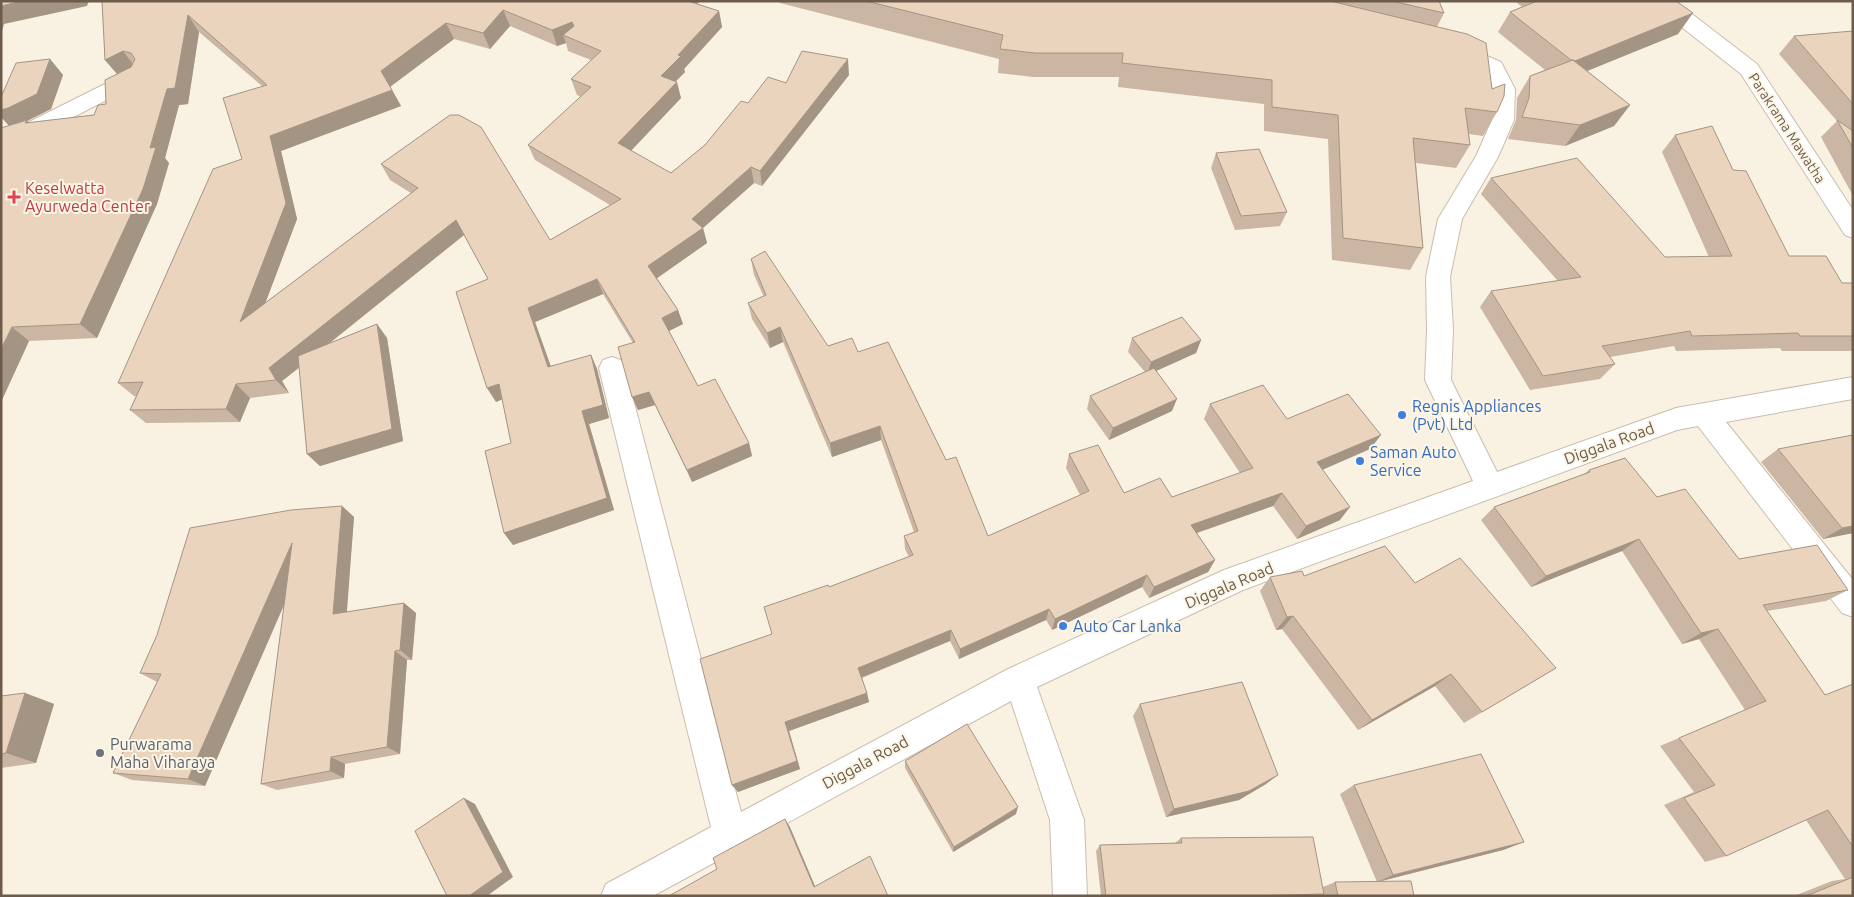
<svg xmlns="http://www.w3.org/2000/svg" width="1854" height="897" viewBox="0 0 1854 897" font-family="Ubuntu,sans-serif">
  <rect width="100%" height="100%" fill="#f9f2e2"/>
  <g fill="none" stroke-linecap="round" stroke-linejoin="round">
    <defs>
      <path id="minor" d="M1652,1H1675L1757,64L1853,210V238L1845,235L1741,74L1655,6Z
        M1456,43L1501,62L1515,89L1514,120L1498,157L1462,219L1450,277L1453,330L1451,380L1497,472L1676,408L1853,377V399L1726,422L1853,580V617L1842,613L1698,426L1677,430L1243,590L1037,687L1084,820L1087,896H1053L1050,820L1011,701L653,896H601L606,884L711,827L599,368L603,360L612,357L621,360L625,368L741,812L1008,669L1224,570L1473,481L1425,380L1427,330L1426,277L1438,219L1476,156L1492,120L1493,89L1485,72L1449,55L1445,50L1449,45Z
        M135,69L143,71L146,76L143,81L39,135L1,147V131L23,125Z"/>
    </defs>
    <use href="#minor" stroke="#cabdad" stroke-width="2"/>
    <use href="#minor" fill="#fff" fill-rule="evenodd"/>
  </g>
  <path fill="#cab6a3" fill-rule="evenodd" d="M102,1L697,4L719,11L722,27L684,69L685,72L675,82L681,98L631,151L671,173L705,145L748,103L786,83L849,75L762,186L754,183L703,228L707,243L657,278L678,310L683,324L669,331L698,386L749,443L752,456L692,482L655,405L638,410L632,397L633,343L603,294L535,322L551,367L591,355L597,369L609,418L589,424L614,510L513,545L504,533L511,443L502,399L496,402L488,279L464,235L330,343L377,324L387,338L403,441L320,466L307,454L299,368L282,381L289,393L250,398L240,422L146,423L130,410L136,396H134L118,383L242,159L262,86L199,32L188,104L179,105L165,158L169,163L157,204L97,338L29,341L1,402L9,126L50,59L63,75L51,109L27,121L29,123L94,115L106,104L117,74L105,60ZM510,26L557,46L566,43L568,51L591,60L571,79L577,95L581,97L528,145L535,160L610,205L550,240L381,164L390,180L411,193L265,303L297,219L281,151L401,106L390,86L454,39L490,49Z
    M780,1H1439L1444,13L1437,27L1492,89L1497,112L1483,136L1469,134L1470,145L1456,168L1416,163L1423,248L1410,270L1332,260L1328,139L1264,131V104L1118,87L1119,77H1033L998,73L999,59L780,3Z
    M1515,1H1676L1678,34L1587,71L1630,105L1614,126L1565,146L1508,139L1516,120L1517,98L1530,76L1545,70L1498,32L1510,12L1522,7Z
    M1853,31V196L1821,137L1837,121L1779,54L1794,36Z
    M1675,135L1733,170L1789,256L1842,283H1853V351H1782L1780,348L1676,351L1674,346L1610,357L1615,364L1600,379L1530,390L1480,307L1491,291L1558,281L1481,194L1491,178L1665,257H1709L1662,152Z
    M1216,153L1287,212L1280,226L1235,230L1211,168Z
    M751,259L828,346L858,352L946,460L988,536L1080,495L1066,468L1069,454L1124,493L1172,497L1240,473L1204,419L1210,404L1287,419L1381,435L1370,449L1322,470L1340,520L1297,539L1273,506L1197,533L1215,560L1208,572L1149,598L1142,587L1052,630L1046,620L959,659L950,641L862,678L867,693L869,702L789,731L800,769L738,792L732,785L772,634L829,587L909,557L905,549L904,536L914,532L881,440L832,457L783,342L770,348L752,319L748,303L764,297L754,275Z
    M1132,338L1201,340L1196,353L1156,371L1172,411L1109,440L1087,409L1090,396L1145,372L1128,352Z
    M1778,449L1853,533L1823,539L1761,462Z
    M1589,470L1657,497L1739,559L1848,590L1826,601L1767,611L1825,695L1853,684V896H1794L1832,881L1845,879L1806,820L1726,856L1705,862L1664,805L1694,792L1660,746L1745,710L1699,639L1682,644L1622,551L1531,587L1481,520L1494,507L1584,474Z
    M342,506L354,517L346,612L404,603L416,613L412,660H407L400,754L345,764L344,778L277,790L261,784L285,603L205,786L132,780L113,773L157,682L140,673Z
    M1304,576L1415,583L1556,668L1464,723L1435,686L1358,730L1282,629L1276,630L1260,591L1270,577Z
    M25,693L54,704L36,763L1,768V696Z
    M1140,704L1266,784L1239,800L1166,817L1133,716Z
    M905,761L1016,814L953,852L905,768Z
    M1354,785L1524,842L1503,850L1378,882L1414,896H1322V895L1320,896H1101L1096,851L1100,845L1175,843L1181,838L1323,887L1335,882H1377L1340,794Z"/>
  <path fill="#a49484" d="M22,1H89L87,6L4,24L1,35V6Z
    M683,1H700L686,15Z
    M503,10L510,26L490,49L483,33Z
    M719,11L722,27L684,69L685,72L665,92L661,76L678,55Z
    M1693,13L1678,34L1560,82L1573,62Z
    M188,15L199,32L188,104L179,105L165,158L169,163L157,204L97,338L80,324Z
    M572,22L577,38L563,35L566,43L557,46L552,30Z
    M446,23L454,39L390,87L381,71Z
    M123,51L135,67L118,75L105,60Z
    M50,59L63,75L51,109L27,121L42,136L25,123L10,127L1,117V110Z
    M848,59L849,75L762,186L760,171Z
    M677,82L681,98L623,159L618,143Z
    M392,90L401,106L281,151L297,219L253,336L240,322L270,136Z
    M1630,105L1614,126L1565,146L1580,125Z
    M751,167L754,183L703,228L707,243L653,281L648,266L692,219Z
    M456,220L464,235L282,381L289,393L276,380L269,368Z
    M597,279L603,294L535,322L556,381L548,367L528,308Z
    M678,310L683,324L667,332L662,318Z
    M377,324L387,338L403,441L320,466L307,454Z
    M12,327L29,341L1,402V349Z
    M780,327L783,342L770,348L767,333Z
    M1201,340L1196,353L1147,375L1151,362Z
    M591,355L597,369L609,418L589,424L614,510L513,545L504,533L582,411Z
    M236,384L250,398L240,422L226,409Z
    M499,384L508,397L496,402L487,388Z
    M649,392L655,405L638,410L632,397Z
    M1177,399L1172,411L1109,440L1113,428Z
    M880,426L881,440L832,457L830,443Z
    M1381,435L1370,449L1308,476L1317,462Z
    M749,443L752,456L692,482L687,470Z
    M1282,493L1273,506L1185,537L1191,525Z
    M342,506L354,517L346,624L333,614Z
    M1350,507L1340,520L1297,539L1306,526Z
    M1853,526V533L1823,539L1842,528Z
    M1639,539L1622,551L1531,587L1546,576Z
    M292,543L306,554L205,786L188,779Z
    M1215,560L1208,572L1149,598L1154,587Z
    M1147,575L1142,587L1052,630L1055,619Z
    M404,603L416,613L412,660L400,650Z
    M1049,609L1046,620L959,659L960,649Z
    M1293,616L1282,629L1276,630L1287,617Z
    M1718,629L1699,639L1682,644L1701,633Z
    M951,630L950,641L860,678L858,668Z
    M395,651L407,660L400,754L387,747Z
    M1451,674L1435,686L1358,730L1372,720Z
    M25,693L54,704L36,763L6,753Z
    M867,693L869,702L789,731L800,769L738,792L732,785L785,722Z
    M331,757L345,764L344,778L330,771Z
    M1278,775L1266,784L1239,800L1166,817L1174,809Z
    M464,798L475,804L513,877L487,896H469Z
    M1018,807L1016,814L953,852L954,847Z
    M785,819L790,827L818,893L814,887Z
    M1524,842L1503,850L1377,882L1393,875Z"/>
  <path fill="#ebd4bd" stroke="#a49484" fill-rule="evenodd" d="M1,1H22L1,6Z
    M102,1H688L719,11L678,55L681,56L661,76L677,82L618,143L671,173L705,145L741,101L748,103L768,77L786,83L802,51L848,59L760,171L751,167L692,219L703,228L648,266L678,310L662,318L698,386L715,379L749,443L687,470L649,392L632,397L618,347L635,342L597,279L528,308L548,367L591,355L603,405L582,411L607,498L504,533L485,451L511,443L499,384L487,388L456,292L488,279L456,220L269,368L276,380L236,384L226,409L130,410L143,382L118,383L213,169L242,159L223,98L267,85L188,15L175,88L167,89L150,148L156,147L143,189L80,324L12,327L1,349V128L27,120L25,123L94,115L98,105L106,104L105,80L131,67L135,59L131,53L123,51L105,60ZM503,10L552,30L572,22L574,26L563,35L601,51L571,79L591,87L528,145L621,199L550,240L481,127L459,115H450L381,164L418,188L240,322L286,203L270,136L392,90L381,71L446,23L483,33Z
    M866,1H1330L1467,34L1486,43L1492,89L1505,84L1504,96L1497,112L1465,108L1470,145L1413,138L1423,248L1343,238L1338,115L1272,107V80L1122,63L1123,53H1035L1000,49L1003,35Z
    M1392,1H1439L1444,13Z
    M1537,1H1676L1693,13L1575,61L1573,60H1571L1510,12Z
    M1853,31V104L1794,36Z
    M50,59L37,94L8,108L1,110V97L16,63Z
    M1573,60L1630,105L1580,125L1522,117L1529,98L1530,76Z
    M1837,120L1853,131V148Z
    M1712,126L1733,170L1746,171L1789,256H1826L1842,283H1853V336H1800L1798,333L1692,336L1690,331L1602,346L1615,364L1543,376L1491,291L1581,277L1491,178L1577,158L1665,257L1732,256L1675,135Z
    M1259,149L1287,212L1241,216L1216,153Z
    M765,251L828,346L852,338L858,352L888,342L946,460L956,457L988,536L1089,491L1069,454L1098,445L1124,493L1160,478L1172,497L1253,468L1210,404L1263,385L1287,419L1348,394L1381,435L1317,462L1350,507L1306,526L1282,493L1191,525L1215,560L1154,587L1147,575L1055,619L1049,609L960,649L951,630L858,668L867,693L785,722L797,761L732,785L700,659L772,634L764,607L828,585L829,587L913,555L904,536L918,531L880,426L830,443L780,327L767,333L748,303L766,295L751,259Z
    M1182,317L1201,340L1151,362L1132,338Z
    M377,324L392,429L307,454L298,356Z
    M1154,368L1177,399L1113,428L1090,396Z
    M1853,435V526L1842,528L1778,449Z
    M1625,458L1657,497L1685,489L1739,559L1817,545L1848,590L1763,605L1825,695L1853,684V847L1828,810L1726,856L1684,798L1715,785L1679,738L1766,701L1718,629L1701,633L1639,539L1546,576L1494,507L1590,472L1589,470Z
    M342,506L333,614L404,603L400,650L395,651L387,747L331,757L330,771L261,784L292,543L188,779L113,773L161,674L140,673L157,635L190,528L291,510Z
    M1385,546L1415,583L1460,558L1556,668L1482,712L1451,674L1372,720L1293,616L1287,617L1270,577L1302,571L1304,576Z
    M1242,682L1278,775L1249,791L1174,809L1140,704Z
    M25,693L6,753L1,754V696Z
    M967,724L1018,807L954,847L905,761Z
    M1481,754L1524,842L1393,875L1354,785Z
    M464,798L503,872L469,896H447L415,831Z
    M785,819L814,887L870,856L888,896H669L717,869L713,858Z
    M1313,837L1324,894L1245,896H1106L1100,845L1182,843L1181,838Z
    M1853,877V896H1806Z
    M1411,881L1414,896H1338L1335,882Z"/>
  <path fill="#e0444e" stroke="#fcf6e7" stroke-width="2" d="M11.5 189.5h5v5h5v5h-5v5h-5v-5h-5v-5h5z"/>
  <g fill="#3f7fe0" stroke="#fcf6e7" stroke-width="2">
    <circle cx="1402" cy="415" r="5"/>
    <circle cx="1360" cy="461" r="5"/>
    <circle cx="1063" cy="626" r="5"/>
  </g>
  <circle fill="#6b7280" stroke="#fcf6e7" stroke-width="2" cx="100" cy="753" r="5"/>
  <g text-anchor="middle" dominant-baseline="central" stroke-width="4" stroke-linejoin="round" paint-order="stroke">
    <g font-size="14" fill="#6d5b4c" stroke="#fcf6e7">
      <text transform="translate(1787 128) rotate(57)">Parakrama Mawatha</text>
    </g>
    <g font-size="16" fill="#be3a42" stroke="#fcf6e7" text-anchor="start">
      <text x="25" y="188">Keselwatta<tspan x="25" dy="18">Ayurweda Center</tspan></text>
    </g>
    <g font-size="16" fill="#366cbe" stroke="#fcf6e7" text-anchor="start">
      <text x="1412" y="406">Regnis Appliances<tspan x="1412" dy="18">(Pvt) Ltd</tspan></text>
      <text x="1370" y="452">Saman Auto<tspan x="1370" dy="18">Service</tspan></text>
      <text x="1073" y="626">Auto Car Lanka</text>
    </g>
    <g font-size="16" fill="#6d5b4c" stroke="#fcf6e7">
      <text transform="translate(1609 443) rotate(-20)">Diggala Road</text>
      <text transform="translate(1229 585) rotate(-23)">Diggala Road</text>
      <text transform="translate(865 762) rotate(-28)">Diggala Road</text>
    </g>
    <g font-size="16" fill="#5b616d" stroke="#fcf6e7" text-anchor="start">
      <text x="110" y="744">Purwarama<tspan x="110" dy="18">Maha Viharaya</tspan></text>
    </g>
  </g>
  <rect width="1854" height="897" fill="none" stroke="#6d5b4c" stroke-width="5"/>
</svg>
